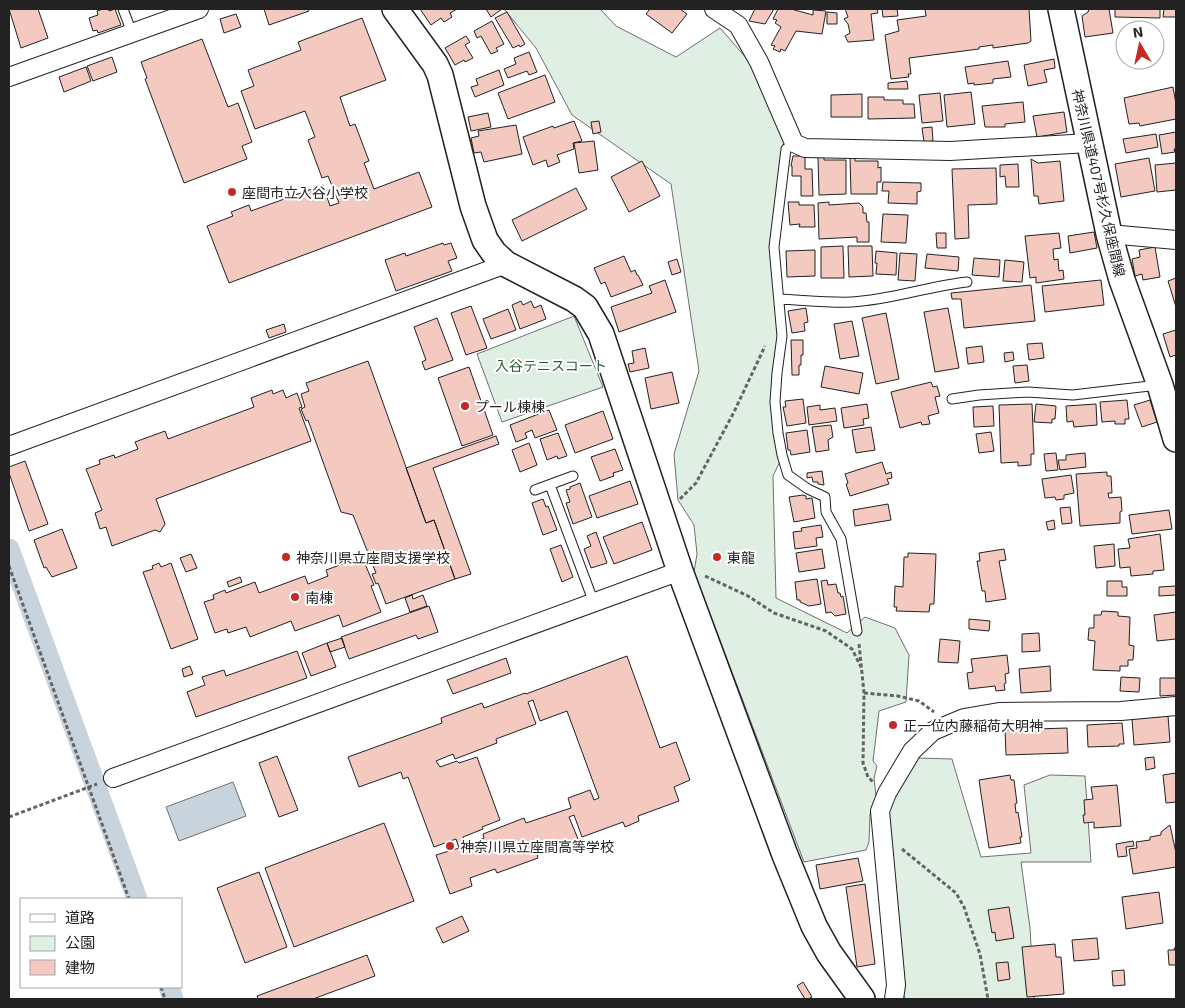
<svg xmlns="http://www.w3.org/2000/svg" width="1185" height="1008" viewBox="0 0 1185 1008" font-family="'Exo 2','Noto Sans JP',sans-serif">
  <rect width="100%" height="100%" fill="#fff"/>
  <path fill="#e0efe3" stroke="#6f6f6f" d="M504,9H600L616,26L676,57L720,28L762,76L788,145L777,244L782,336L777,373L784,453L773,476L776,598L847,633L865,617L895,628L909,655L906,702L879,711L873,761L877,766L874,778L876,796L870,814L869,842L866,850L804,862L694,572L697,554L694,525L678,500L674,454L699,371L671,184L572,115L536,48Z
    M574,316L603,387L502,422L477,354Z
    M917,758L952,759L981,857L1031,853L1024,785L1050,775L1085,776L1091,862H1021L1030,928L1034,999H906L902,993L879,820Z"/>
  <path fill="#c7d3dd" stroke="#6f6f6f" d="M233,782L246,816L179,841L166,807Z"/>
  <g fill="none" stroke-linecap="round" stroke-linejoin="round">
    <path stroke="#c7d3dd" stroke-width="21" d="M9,549L137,899
      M169,987L173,999"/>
  </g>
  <path fill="#f3c9c0" stroke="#222" fill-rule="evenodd" d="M9,9H38L48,38L21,48Z
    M103,9H108L109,11L115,9L121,25L98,33L97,30L93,31L89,18L98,15L97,11Z
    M264,9H308L309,11L269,25Z
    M420,9H457L450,13L452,17L444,22L441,18L431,25Z
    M486,9H502L491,17Z
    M650,9H680L687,14L672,33L646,14Z
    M755,9H774L765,24L749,21Z
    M778,9H791L813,15V10L826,11L822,34L796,31L785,51L781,49L780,52L773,49L775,46L771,45L781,27L775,23L777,20L773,19Z
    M845,9H877L878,13L871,14L874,40L848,42L845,36L850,33L848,24L844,19L848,17Z
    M882,9H897L898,16L883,17Z
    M925,9H1029L1031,41L1028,43L993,48V45L979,47V49L909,58L911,74H908L909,77L891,79L885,35L899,31L897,20L926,16Z
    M1089,9H1109L1113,33L1085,37L1082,16L1088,12Z
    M1115,9H1160V18L1115,17Z
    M1164,9H1176V17H1163Z
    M507,12L525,44L520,47L519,45L513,48L495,18Z
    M827,12L837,13V24H827Z
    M236,14L241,27L224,33L220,19Z
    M362,18L386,80L340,97L350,126L355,124L369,161L364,163L374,189L419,172L432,207L229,283L207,226L233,216L231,212L249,205L251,211L323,185L330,206L339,203L328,176L322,178L308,140L315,137L305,111L255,129L241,91L254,86L248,70L301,50L298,42Z
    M492,21L504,44L496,48L498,51L491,54L481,36L477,38L474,31Z
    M466,36L470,42L465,45L473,58L465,62L464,60L455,65L445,48Z
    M202,39L228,107L238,103L252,142L242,146L247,159L184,183L145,79L147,78L141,62Z
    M529,52L537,72L529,75L527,71L508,78L504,69L516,64L514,58Z
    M112,57L117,72L93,81L87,66Z
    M1054,59L1055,68L1044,70L1047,82L1028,86L1024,65Z
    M1008,61L1011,77L993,79V83L974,85V83L968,84L965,67Z
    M86,67L91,81L64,92L59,77Z
    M499,70L504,85L475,97L471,87L478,85L476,79Z
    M545,75L555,102L508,119L498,93Z
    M907,81L908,89H888V83Z
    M1173,87L1176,104V119L1140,126L1139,123L1129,124L1124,98Z
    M971,92L975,124L947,127L944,95Z
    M940,93L943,121L922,123L919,95Z
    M862,94V117H831V95Z
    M868,97H884V100H903V104H914L915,118L868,119Z
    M1023,102L1025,122L1005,124V127H985L982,106Z
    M1064,112L1067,132L1037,137L1033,116Z
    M488,113L491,127L471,131L468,117Z
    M574,121L582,141L573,143L574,149L557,155L560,162L548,167L546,160L533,165L523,137L553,126L554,128Z
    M599,121L601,132L593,134L591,122Z
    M516,125L522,154L484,162L481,152L474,153L471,138L479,136L478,131Z
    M932,127L933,141L924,142L922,128Z
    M1176,132V149H1174L1175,152L1162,154L1159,135Z
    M1156,134L1158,147L1126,153L1123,139Z
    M594,141L598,170L579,173L574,143Z
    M793,156H805V169H812L813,196H801V176H792V166H791Z
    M818,157H824V160H846V194L819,195Z
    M850,157H855V161H878V168L881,167V182H877V194H851Z
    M1149,158L1155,191L1121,197L1115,164Z
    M1031,159L1038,163L1060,161L1064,201L1039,204L1038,196H1034Z
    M642,161L660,196L629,212L611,177Z
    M1176,163V190L1157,192L1155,165Z
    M1018,164L1019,187H1006L1005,176L1000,177V165Z
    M996,168L997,204L968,205L969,238L955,239L952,169Z
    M883,182L921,183V191L917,192V204L888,203L889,191H882Z
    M576,188L587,209L522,241L512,220Z
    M788,202H799V205H814L815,227H799L800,224L790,225Z
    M829,202V205L859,203L863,207V213H866L867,222H869V242H857V237L819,239L818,203Z
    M883,214L908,215L906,243L881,242Z
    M1094,232L1097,248L1070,253L1068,236Z
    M936,233H946V248H937Z
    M1059,233L1061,248L1053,249L1054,260L1058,259L1059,271L1063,270L1064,279L1036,283V277L1030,278L1025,236Z
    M443,243L444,245L451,243L457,258L448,261L452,271L396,291L385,260L405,253L406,256Z
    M843,246L844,278H821V247Z
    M848,246H872L873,276L849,277Z
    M1155,247L1160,277L1143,280L1142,274L1135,276L1132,259L1140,257L1139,250Z
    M815,250V276L787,277L786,251Z
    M876,251L897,253L896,275L876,274L877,263H875Z
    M900,253L917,254L915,281L898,280Z
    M927,254L959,257L958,271L925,268Z
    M624,256L631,272L635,270L637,275H638L643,285L611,297L605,282L601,284L594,268Z
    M974,258L1000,260L999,277L972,275Z
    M677,259L681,272L672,275L668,262Z
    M1005,260L1024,262L1022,282L1003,281Z
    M1176,278V307L1168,281Z
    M665,280L676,312L619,332L611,307L652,293L649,286Z
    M1101,280L1104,305L1045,312L1042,286Z
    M1031,285L1035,321L964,328L961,299H952L951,293Z
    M521,301L523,305L531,301L534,308L541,305L546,319L520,329L512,305Z
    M471,306L487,348L466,355L451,313Z
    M806,308L808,322L804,323L805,331L792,333L788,311Z
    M948,308L959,368L935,372L924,312Z
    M508,309L516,330L491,339L483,319Z
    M886,313L899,379L876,384L862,318Z
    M437,318L453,360L425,370L422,362L426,360L414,327Z
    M852,321L859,356L840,359L834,324Z
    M284,324L286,332L269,338L266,330Z
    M1176,330V355L1170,357L1163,334Z
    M791,340H803V355H801V365H799V375H792Z
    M1042,343L1044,358L1029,360L1027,344Z
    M982,346L984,362L968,364L966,348Z
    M645,348L649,368L630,372L628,364L634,363L632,351Z
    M1013,352L1014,360L1005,362L1004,353Z
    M368,361L426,523L434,520L455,579L386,604L378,583L376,584L372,574L376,573L353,515L341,512L308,420L306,421L301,409L305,407L301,394L309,391L306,383Z
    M1027,365L1029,381L1015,383L1013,366Z
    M825,366L863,373L859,394L821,387Z
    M469,367L493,435L462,446L438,378Z
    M672,372L679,403L651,409L645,378Z
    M931,382L933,387L937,386L940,396L935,397L939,413L928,416L930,424L922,425L921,422L900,428L891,392Z
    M272,390L273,394L283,390L286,398L297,393L302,407L299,408L311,441L156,499L165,524L160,532L155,530L112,546L106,527L100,529L95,513L102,510L86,469L100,464L99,460L114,455L115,458L138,449L135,442L165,431L168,439L254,407L251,398Z
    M803,399L806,423L787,426L783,407H786L785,401Z
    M1127,400L1129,419H1125V424H1115V421L1102,422L1100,402Z
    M1150,400L1157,422L1142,427L1134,405Z
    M867,404L869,418L863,419L864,425L844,428L841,408Z
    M1032,404L1034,454H1031V465L1018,466V462L1001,463L999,405Z
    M1036,404L1056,406L1055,419H1052V423L1034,422Z
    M1096,404L1097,425L1074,427L1073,421L1067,422L1066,406Z
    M820,405V410L835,408L837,421L809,425L807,407Z
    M993,406L994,426L974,427L973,407Z
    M549,410L557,430L535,438L532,430L525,433L527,438L516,442L510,425Z
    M603,411L613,439L575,453L565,425Z
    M831,425L833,437L828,440L829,450L816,452L812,427Z
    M871,427L875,450L856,453L852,430Z
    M807,430L810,452L791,455L790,450H788L786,433Z
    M991,432L994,451L979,453L976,434Z
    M558,433L567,456L558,459L557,456L547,460L540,439Z
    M496,436L499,444L433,468L471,574L455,579L434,520L426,523L406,468Z
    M529,443L537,465L520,472L512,450Z
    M615,449L623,470L613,473L614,476L600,481L591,457Z
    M1056,453L1058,470L1046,471L1044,454Z
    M1085,453L1086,467L1060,470L1058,460H1066V455Z
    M25,461L48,524L29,531L9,473V467Z
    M882,462L886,474L891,472L892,478L887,479L889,484L850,496L846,484L848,483L845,474Z
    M822,471L824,485L818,484V482H813L812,477L807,478V473Z
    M1107,472V476H1111L1112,493H1108L1109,498L1121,497L1122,511L1120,512V523L1080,526L1076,474Z
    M1071,475L1074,493L1064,495V499L1056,500L1055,497L1045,498L1042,479Z
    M630,481L638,504L597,518L589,496Z
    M580,483L592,517L573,524L566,503L570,502L566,490L570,489V487Z
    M803,495L806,496V499L812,498L815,518L794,522L789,497Z
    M543,499L546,507L548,506L557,530L543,535L532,503Z
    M888,504L891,520L855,526L853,510Z
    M1070,507L1072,523L1062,524L1060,508Z
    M1169,510L1172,529L1132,534L1129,515Z
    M1054,520L1055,529L1048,530L1046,522Z
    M642,522L652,550L614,564L603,537Z
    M821,525L823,537L816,538L817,546L795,549L793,532L802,531L801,528Z
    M62,529L77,568L52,577L46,567L44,568L34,540Z
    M596,532L607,563L591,568L584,549L591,546L587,536Z
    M1160,534L1164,570L1153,571V574L1131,576L1130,567L1120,568L1118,549L1130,548L1128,539Z
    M1114,544L1115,566L1096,568L1094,546Z
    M561,545L573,577L562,582L550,549Z
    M822,549L825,568L799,572L796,553Z
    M1004,549L1006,560L999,561L1006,599L986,602L985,591H982L977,561H980L979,553Z
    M908,553L936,554L934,604H930L929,612L896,611L897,607H894L895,586L903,587L904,557H908Z
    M191,554L197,568L186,572L180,558Z
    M362,557L374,585L371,586L381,612L343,627L339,615L295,631L291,621L250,637L246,627L228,633L227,629L215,633L204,602L214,599L213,595L225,590L226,593L255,582L259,593L305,576L308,584L328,576L326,570Z
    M159,563L161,567L171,563L198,639L171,649L143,572L153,569L152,566Z
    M240,577L242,582L229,587L227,582Z
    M817,579L821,604L809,606L800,602V600H797L795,582Z
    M827,580L828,585L836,584L838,593H840L841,597L843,596L846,614L835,616L831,612L826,613L821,581Z
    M1107,581H1122V587H1127V596H1107Z
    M1176,586V595L1159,596V587Z
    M412,595L413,599L423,595L427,606L410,612L405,598Z
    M429,606L438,632L418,639L416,635L349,659L341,637Z
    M1102,611L1118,612V616L1130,617L1129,645L1134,646L1133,660H1128V666H1120V671L1093,670L1095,641L1088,640L1089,628H1094V615H1101Z
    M1176,612V639L1157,641L1154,615Z
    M969,619L990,621L989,631L969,629Z
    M1039,633L1040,651L1022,652V634Z
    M342,638L345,647L330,652L327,643Z
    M940,639L960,641L958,663L938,662Z
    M327,643L336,667L311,676L302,653Z
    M297,651L307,678L196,717L187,692L205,685L202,677L224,670L226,676Z
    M1007,655L1009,673L1005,674L1006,683L1004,684L1005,690L996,691L995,686L969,689L967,673L973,672L971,659Z
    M627,656L660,748L676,742L690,780L674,787L679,801L638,816L639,821L625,827L623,822L582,837L574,815L569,817L578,839L537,854L538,858L497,873L495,869L470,878L472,886L450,894L436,855L459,848L456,839L434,847L408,777L403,779L401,772L359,787L348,757L442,723L441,718L482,703L484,708L525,693L526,694ZM533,700L540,721L567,711L599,798L594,800L590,790L568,798L571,808L526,823L524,818L483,834L484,838L466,845L463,837L483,829L482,827L500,820L477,757L459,763L457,761L440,767L436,761L453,754L455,759L497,743L496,739L536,724L528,702Z
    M506,658L511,673L453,694L447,680Z
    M190,666L193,674L184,677L182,669Z
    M1050,666L1051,691L1021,693L1019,669Z
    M1121,677L1140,678L1139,692L1120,691Z
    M1160,678H1176V695L1160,696Z
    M1168,716L1170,742L1134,745L1132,719Z
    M1122,723L1124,744H1119V746L1088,747L1087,725Z
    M1067,728L1068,753L1006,755L1005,730Z
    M277,756L298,810L279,817L259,763Z
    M1154,757L1155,768L1146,770L1145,758Z
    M1176,773V802L1166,803L1163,775Z
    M1010,775L1011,780H1014L1017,803L1015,804L1016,813L1018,812L1022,837H1020L1021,843L989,848L979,780Z
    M1117,785L1121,826L1094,828V822L1084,823L1083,815H1085L1084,800L1093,799L1091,787Z
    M384,823L414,901L294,947L265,868Z
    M1170,825L1176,853V867L1133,874L1129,849L1137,848L1136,842L1150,840V837L1161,835V832Z
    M1133,841L1134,846L1126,847L1127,856L1118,857L1116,844Z
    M858,858L863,881L820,889L816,865Z
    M259,872L287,947L245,963L217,888Z
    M865,884L875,964L857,967L846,887Z
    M1159,892L1163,923L1126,929L1122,897Z
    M1009,907L1014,938L996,941L995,932L992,933L988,910Z
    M462,916L469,931L443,943L436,928Z
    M1097,938L1099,959L1074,961L1072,940Z
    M1055,944L1056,957H1061L1064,994L1027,997L1022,947Z
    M1174,948H1176V965H1169L1168,950H1175Z
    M367,955L375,976L313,999H258L257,996Z
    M1008,962L1010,979L998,981L996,963Z
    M1124,970L1125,985L1113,986L1112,971Z
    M803,982L812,997L808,999H805L797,986Z"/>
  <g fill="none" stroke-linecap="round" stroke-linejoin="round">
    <defs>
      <path id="lane" d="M123,9L132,33
        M794,143L786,149L774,247L782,336L777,373L775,402L778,433L782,455L788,475L808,489L825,497L826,512L841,539L857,631
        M779,299C803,300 828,303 852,302C891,300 929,286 967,282
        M952,399L979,395L1028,392L1073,395L1158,385
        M550,485L594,603
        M535,490L573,476"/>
      <path id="street" d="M714,9L738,25L759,62L794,143L805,148L950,151L1089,143
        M9,77L199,9
        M1109,234L1176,240
        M9,446L506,264
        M113,778L680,571
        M894,999L896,985L880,811L887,793L912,751L933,731L964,718L999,712L1121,711L1176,706"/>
      <path id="secondary" d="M395,9L435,64L440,75L473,206L485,240L494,253L506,264L574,299L585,307L601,334L680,571L785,855L814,926L829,953L862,999
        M1061,9L1109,234L1122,280L1160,385L1176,439"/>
    </defs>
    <use href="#lane" stroke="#222" stroke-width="11"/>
    <use href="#street" stroke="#222" stroke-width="20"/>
    <use href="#secondary" stroke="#222" stroke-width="28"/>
    <path stroke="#646464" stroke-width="3" stroke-dasharray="4 2.5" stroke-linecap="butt" d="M680,499L696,483L734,412L765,346
      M9,566L129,899
      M705,576L748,596L774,613L826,631L852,649L862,669
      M859,644L864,693L863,763L868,777L873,782
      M864,693L898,696L919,701L934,712
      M9,817L97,784
      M902,849L956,893L964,907L980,954L988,999
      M161,987L165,999"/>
    <use href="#lane" stroke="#fff" stroke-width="9"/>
    <use href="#street" stroke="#fff" stroke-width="18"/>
    <use href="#secondary" stroke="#fff" stroke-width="25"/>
  </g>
  <g fill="#c62828" stroke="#fff" stroke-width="2">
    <circle cx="232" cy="192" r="5"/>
    <circle cx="465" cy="406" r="5"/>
    <circle cx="286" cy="557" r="5"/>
    <circle cx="717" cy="557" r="5"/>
    <circle cx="295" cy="597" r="5"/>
    <circle cx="893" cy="725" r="5"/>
    <circle cx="450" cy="846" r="5"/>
  </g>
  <g text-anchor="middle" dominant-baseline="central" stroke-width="4" stroke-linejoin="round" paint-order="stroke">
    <g font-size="14" fill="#222" stroke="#fff">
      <text transform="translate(1099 183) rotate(77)">神奈川県道407号杉久保座間線</text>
    </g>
    <g font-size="14" fill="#222" stroke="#fff" text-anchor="start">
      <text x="242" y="192">座間市立入谷小学校</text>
      <text x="475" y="406">プール棟棟</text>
      <text x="296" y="557">神奈川県立座間支援学校</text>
      <text x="727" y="557">東龍</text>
      <text x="305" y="597">南棟</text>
      <text x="903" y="725">正一位内藤稲荷大明神</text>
      <text x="460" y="846">神奈川県立座間高等学校</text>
    </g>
    <g font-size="14" fill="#2f5e38" stroke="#fff">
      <text x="551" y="365">入谷テニスコート</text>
    </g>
  </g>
  <rect width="1185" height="1008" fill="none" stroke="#222222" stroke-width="20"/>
  <rect x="20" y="898" width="162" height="90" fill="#ffffff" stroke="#a7a7a7"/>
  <rect x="30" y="914" width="25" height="8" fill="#ffffff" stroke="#a7a7a7"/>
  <text x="65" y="923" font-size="15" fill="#222222">道路</text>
  <rect x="30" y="936" width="25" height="15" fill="#e0efe3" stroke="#a7a7a7"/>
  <text x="65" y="948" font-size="15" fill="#222222">公園</text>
  <rect x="30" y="960" width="25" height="15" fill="#f3c9c0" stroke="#a7a7a7"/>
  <text x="65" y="973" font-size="15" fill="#222222">建物</text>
  <g transform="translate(1140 45) rotate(351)"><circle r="24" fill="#ffffff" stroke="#a7a7a7"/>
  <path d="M0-4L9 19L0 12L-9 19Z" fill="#c62828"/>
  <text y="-8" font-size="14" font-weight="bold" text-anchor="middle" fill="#222222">N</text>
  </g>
</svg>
